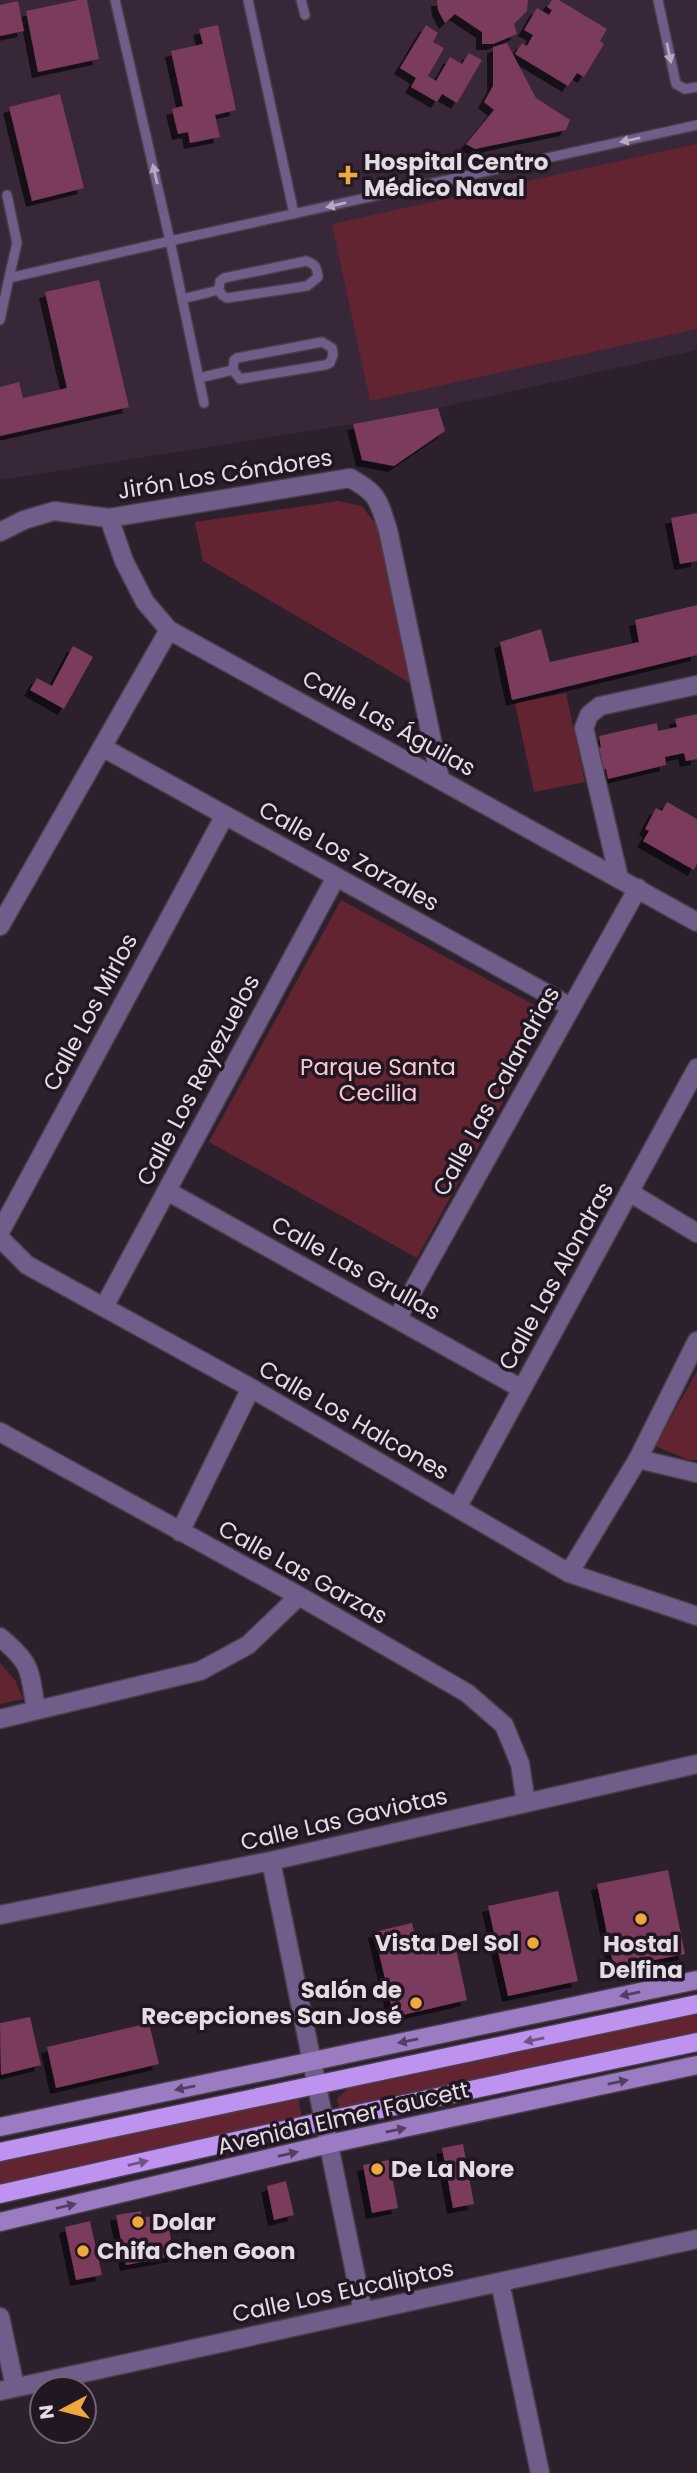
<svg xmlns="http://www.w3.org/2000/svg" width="697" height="2473" viewBox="0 0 697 2473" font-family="Poppins,sans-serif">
  <defs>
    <filter id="shadow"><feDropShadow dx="-6" dy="6" stdDeviation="0" flood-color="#0009"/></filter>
  </defs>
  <rect width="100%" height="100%" fill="#2b202c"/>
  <path fill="#382738" d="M0,0H697V350L438,408L353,424L0,480Z"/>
  <path fill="#632432" d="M697,144V329L370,401L332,224Z
    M338,501L362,506L377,526L412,684L203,561L195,522Z
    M566,693L585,782L534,792L515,703Z
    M341,900L551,1014L417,1258L209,1142Z
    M697,1371V1460H689L655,1446Z
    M0,1663L15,1680L23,1699L0,1704Z
    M697,2011V2040L353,2112L339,2108L337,2099L351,2085Z
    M298,2097L303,2123L0,2187V2160Z"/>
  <path fill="#7a3a5d" filter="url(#shadow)" d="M78,0H87L99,59L38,72L26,11Z
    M437,0H528L527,11L514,24L517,34L493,44H482V32L455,14L445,23L438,10Z
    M552,0H559L607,29L600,41L604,44L584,77L577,73L568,86L515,54L522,43L527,46L533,35L524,30L537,8L549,15L552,10L547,7Z
    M18,1L24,31L0,36V5Z
    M218,25L236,110L215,115L220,137L190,143L188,132L178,134L172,109L183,106L171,51L203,44L199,29Z
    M426,25L438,33L433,42L444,48L428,76L436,81L450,57L462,64L469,53L482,60L457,103L442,94L437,102L411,87L416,78L400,68Z
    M507,43L536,98L570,120L566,130L475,149L466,144L494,110L484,102L493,86V47Z
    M60,94L84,188L32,201L9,107Z
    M99,280L129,407L0,436V387L19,382L23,398L67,388L45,292Z
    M438,408L445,431L394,466L362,460L353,424Z
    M697,513V561L680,564L671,518Z
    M697,605V655L512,700L500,642L541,629L550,662L639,642L635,620Z
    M73,646L93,657L64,709L30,690L37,678L52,686Z
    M697,714V759L686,761L684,753L665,757L666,765L608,779L606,769L599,771L595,748L601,747L599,736L657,723L658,731L677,727L675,719Z
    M667,802L697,819V864L694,870L643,841L649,831L645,829L656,808L662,811Z
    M668,1870L685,1954L614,1968L597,1884Z
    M558,1891L578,1981L508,1996L488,1906Z
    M412,1923L419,1952L455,1944L467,2000L394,2017L374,1932Z
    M30,2017L41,2065L1,2075L0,2023Z
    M149,2023L159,2064L56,2088L47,2047Z
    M463,2144L474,2204L453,2208L442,2148Z
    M389,2160L398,2208L372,2213L363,2165Z
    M286,2181L294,2215L274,2220L267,2186Z
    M141,2211L142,2218L166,2213L174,2256L126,2265L116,2215Z
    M90,2221L102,2275L76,2280L65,2227Z"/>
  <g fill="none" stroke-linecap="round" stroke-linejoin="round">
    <defs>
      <path id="lane" d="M115,0L170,241L697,125
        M248,0L294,214
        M301,0L305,15
        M658,0L676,84L685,89L697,87
        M7,195L17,243L9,278
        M306,261C315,264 317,267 318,277L307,286L227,298L222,295L219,290L220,281L224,278Z
        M182,299L219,290
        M0,320L9,278L170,241L204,403
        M322,342L332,348L333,355L330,363L325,365L240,379L233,370L234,360L237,358Z
        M199,378L233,370"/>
      <path id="street" d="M109,518L124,561L145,602L169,630L697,922
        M0,532L24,520L54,511L109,518L350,478C379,494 378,500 388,530L440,779
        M102,747L571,1007
        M619,878L584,728L589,715L600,706L697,685
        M0,926L169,630
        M167,1191L522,1389
        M629,1192L697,1233
        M0,1232L225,815
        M0,1238L27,1265L251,1388L569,1573L697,1616
        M104,1307L336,877
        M397,1319L638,888
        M0,1432L299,1596L467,1693L504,1725L520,1764L526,1803
        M638,1459L697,1473
        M457,1508L697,1068
        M180,1532L251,1388
        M569,1573L638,1459L697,1341
        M0,1637C33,1665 29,1669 36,1710
        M0,1719L200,1671L248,1645L299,1596
        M271,1861L363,2312
        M0,1915L271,1861L697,1764
        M500,2282L540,2473
        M0,2317L15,2387
        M0,2391L697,2239"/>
      <path id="secondary" d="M0,2127L697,1980
        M0,2222L329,2144L697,2065"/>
      <path id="primary" d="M0,2152L697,2004
        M0,2194L324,2121L697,2042"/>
    </defs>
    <use href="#lane" stroke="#493e49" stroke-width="12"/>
    <use href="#street" stroke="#493e49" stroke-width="21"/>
    <use href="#secondary" stroke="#493e49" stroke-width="21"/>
    <use href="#primary" stroke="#493e49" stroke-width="21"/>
    <use href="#lane" stroke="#705d89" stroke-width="9"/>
    <use href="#street" stroke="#705d89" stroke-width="18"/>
    <use href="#secondary" stroke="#9b7cc3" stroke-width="18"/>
    <use href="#primary" stroke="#bd93ef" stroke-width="18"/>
  </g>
  <defs><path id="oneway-solid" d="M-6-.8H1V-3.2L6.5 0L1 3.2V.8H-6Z" transform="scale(1.75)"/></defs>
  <g fill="#b6a9c0">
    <use href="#oneway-solid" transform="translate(669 53) rotate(78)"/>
    <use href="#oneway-solid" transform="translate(630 140) rotate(168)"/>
    <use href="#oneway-solid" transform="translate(155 174) rotate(-103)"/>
    <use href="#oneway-solid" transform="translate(336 205) rotate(167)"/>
  </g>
  <g fill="#523f62">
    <use href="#oneway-solid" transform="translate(630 1994) rotate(168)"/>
    <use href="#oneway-solid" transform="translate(408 2041) rotate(168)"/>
    <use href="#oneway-solid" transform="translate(618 2082) rotate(-12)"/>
    <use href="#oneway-solid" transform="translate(185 2088) rotate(168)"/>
    <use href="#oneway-solid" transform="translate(396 2130) rotate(-12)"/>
    <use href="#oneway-solid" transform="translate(288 2154) rotate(-13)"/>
    <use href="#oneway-solid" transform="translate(66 2206) rotate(-13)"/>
  </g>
  <g fill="#6f5488">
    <use href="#oneway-solid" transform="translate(534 2040) rotate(168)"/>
    <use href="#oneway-solid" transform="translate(138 2163) rotate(-13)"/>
  </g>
  <g fill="#eea83c" stroke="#211622" stroke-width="2.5">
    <path d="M344.5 164.5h7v7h7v7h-7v7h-7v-7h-7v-7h7z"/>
    <circle cx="641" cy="1919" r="7"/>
    <circle cx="533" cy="1943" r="7"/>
    <circle cx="416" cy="2003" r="7"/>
    <circle cx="377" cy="2169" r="7"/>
    <circle cx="138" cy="2222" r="7"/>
    <circle cx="83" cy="2251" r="7"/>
  </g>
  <g text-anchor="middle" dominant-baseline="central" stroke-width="7" stroke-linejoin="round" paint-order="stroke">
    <g font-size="23" font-weight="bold" fill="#e4dce4" stroke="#211622" text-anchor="start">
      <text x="364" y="162">Hospital Centro<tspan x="364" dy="26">Médico Naval</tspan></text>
      <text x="519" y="1943" text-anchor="end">Vista Del Sol</text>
      <text x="641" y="1944" text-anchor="middle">Hostal<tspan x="641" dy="26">Delfina</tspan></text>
      <text x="402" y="1990" text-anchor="end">Salón de<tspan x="402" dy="26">Recepciones San José</tspan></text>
      <text x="391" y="2169">De La Nore</text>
      <text x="152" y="2222">Dolar</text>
      <text x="97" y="2251">Chifa Chen Goon</text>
    </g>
    <g font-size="23" fill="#e4dce4" stroke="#211622">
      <text transform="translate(225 474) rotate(-9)">Jirón Los Cóndores</text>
      <text transform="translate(389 723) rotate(29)">Calle Las Águilas</text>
      <text transform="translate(349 856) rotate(29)">Calle Los Zorzales</text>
      <text transform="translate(90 1012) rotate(-62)">Calle Los Mirlos</text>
      <text transform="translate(198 1080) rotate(-62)">Calle Los Reyezuelos</text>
      <text transform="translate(496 1091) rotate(-61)">Calle Las Calandrias</text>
      <text transform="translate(356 1268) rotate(29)">Calle Las Grullas</text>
      <text transform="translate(556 1276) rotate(-61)">Calle Las Alondras</text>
      <text transform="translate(354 1420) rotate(30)">Calle Los Halcones</text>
      <text transform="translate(303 1572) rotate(29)">Calle Las Garzas</text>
      <text transform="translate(344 1819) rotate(-13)">Calle Las Gaviotas</text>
      <text transform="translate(343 2118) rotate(-13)">Avenida Elmer Faucett</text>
      <text transform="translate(343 2291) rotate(-12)">Calle Los Eucaliptos</text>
    </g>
    <g font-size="23" fill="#f8cad0" stroke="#211622">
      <text x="378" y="1067">Parque Santa<tspan x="378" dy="26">Cecilia</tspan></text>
    </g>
  </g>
  <g transform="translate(63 2410) rotate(263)"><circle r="33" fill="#211622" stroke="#6f6570" stroke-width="2"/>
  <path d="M0-5L12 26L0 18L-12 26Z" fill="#eea83c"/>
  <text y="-10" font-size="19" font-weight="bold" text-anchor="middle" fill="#e4dce4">N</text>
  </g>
</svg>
